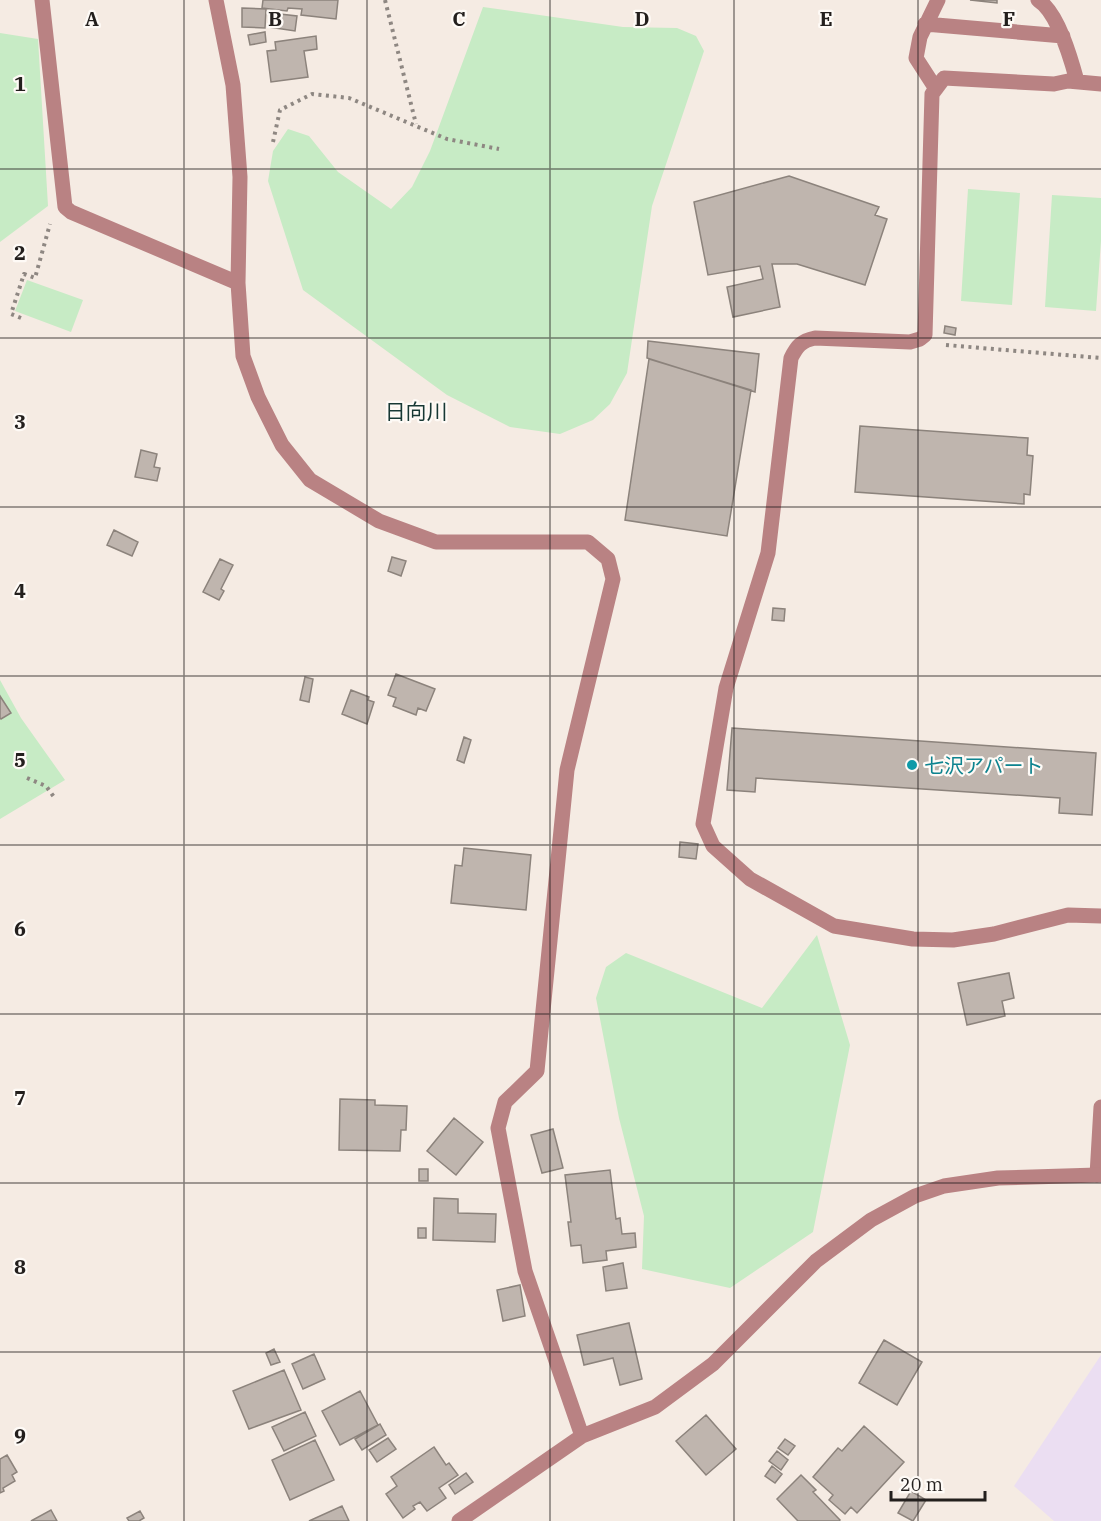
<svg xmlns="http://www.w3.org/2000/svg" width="1101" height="1521" viewBox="0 0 1101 1521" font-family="'IBM Plex Serif','Noto Sans JP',serif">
  <rect width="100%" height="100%" fill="#f5ebe3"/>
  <path fill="#ebdef2" d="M1101,1355V1521H1054L1014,1486Z"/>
  <path fill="#c7ebc5" d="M483,7L623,27L677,28L696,36L704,51L652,206L627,373L610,404L593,420L560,434L510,427L447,395L303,290L268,181L273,151L288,129L309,136L338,172L391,209L412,187L430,151Z
    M0,33L38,39L48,206L0,242Z
    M968,189L1020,193L1012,305L961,301Z
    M1052,195L1101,198V241L1096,311L1045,307Z
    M27,280L83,300L71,332L15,311Z
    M0,680L21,718L65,780L0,819Z
    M817,935L850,1045L813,1232L730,1288L642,1269L644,1216L619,1118L596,998L606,967L626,953L762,1008Z"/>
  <path fill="#bfb5ae" stroke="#8c837c" stroke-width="1.5" d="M263,0H338L336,19L301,15L302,9L288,8L287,11L262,8Z
    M970,0H997V3Z
    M242,8L266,9L265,28L242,27Z
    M271,13L297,16L295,31L269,27Z
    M265,32L266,42L250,45L248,35Z
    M316,36L317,49L304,51L308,77L271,82L267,51L276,50L275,42Z
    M789,176L879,207L875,215L887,219L865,285L797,264H772L780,307L733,317L727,287L763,279L760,266L708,275L694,202Z
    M945,326L956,328L955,335L944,333Z
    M648,341L759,354L755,392L647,358Z
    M649,359L751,390L727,536L625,520Z
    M860,426L1028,438L1027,455L1033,456L1030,495L1024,494V504L855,492Z
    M141,450L157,454L154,467L160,468L157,481L135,477Z
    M114,530L138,542L132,556L107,545Z
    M392,557L406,561L401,576L388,571Z
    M220,559L233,565L221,589L224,591L219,600L203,592Z
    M773,608L785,609L784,621L772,620Z
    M396,674L435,689L426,711L418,708L416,715L393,706L396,698L388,695Z
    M305,677L313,679L309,702L300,700Z
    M351,690L369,697L368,700L374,702L367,724L342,714Z
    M0,696L11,713L1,719L0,718Z
    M732,728L1096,753L1092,815L1059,813L1060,798L756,778L755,792L727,790Z
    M464,737L471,740L464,763L457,760Z
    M680,842L698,844L696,859L679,857Z
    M464,848L531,855L526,910L451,903L455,865L462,866Z
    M1009,973L1014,998L1002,1001L1005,1016L967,1025L958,983Z
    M340,1099L375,1100V1105L407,1106L406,1130H401L400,1151L339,1150Z
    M454,1118L483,1142L456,1175L427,1151Z
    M553,1129L563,1168L542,1173L531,1135Z
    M419,1169H428V1181H419Z
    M610,1170L616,1219L620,1218L622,1234L635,1233L636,1247L606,1251L607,1260L583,1263L581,1245L571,1246L568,1222H571L565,1175Z
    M434,1198L458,1199V1213L496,1214L495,1242L433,1240Z
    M418,1228H426V1238H418Z
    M623,1263L627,1288L606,1291L603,1267Z
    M520,1285L525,1316L503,1321L497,1290Z
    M629,1323L642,1379L620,1385L613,1358L584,1365L577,1335Z
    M884,1340L922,1362L897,1405L859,1383Z
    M274,1349L280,1362L271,1365L266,1353Z
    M314,1354L325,1379L303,1389L292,1364Z
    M284,1370L301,1410L249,1429L233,1391Z
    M360,1391L378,1425L340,1445L322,1411Z
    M305,1412L316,1436L284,1451L272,1427Z
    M706,1415L736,1449L706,1475L676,1441Z
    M380,1424L386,1435L362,1450L355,1439Z
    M864,1426L904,1462L857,1513L851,1507L845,1514L829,1500L833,1495L813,1477L838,1448L842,1451Z
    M388,1438L396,1449L377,1462L369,1450Z
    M785,1439L795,1446L788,1455L778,1448Z
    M315,1440L334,1480L290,1500L272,1460Z
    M434,1447L446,1465L449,1463L458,1475L439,1488L446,1498L427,1511L420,1502L413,1506L415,1509L403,1518L386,1494L397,1486L391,1477Z
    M777,1451L788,1460L781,1470L769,1461Z
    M7,1455L17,1472L12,1475L15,1481L3,1488L4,1491L0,1493V1459Z
    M772,1466L782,1474L775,1483L765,1476Z
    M466,1473L473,1482L455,1494L449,1485Z
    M801,1475L816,1490L813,1492L840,1520L839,1521H798L777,1499Z
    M911,1491L926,1500L913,1521L898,1513Z
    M342,1506L349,1521H309Z
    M51,1510L57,1521H31Z
    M140,1511L144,1518L139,1521H129L127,1518Z"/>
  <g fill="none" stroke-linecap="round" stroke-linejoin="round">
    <path stroke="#8e8782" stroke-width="4" stroke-dasharray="3 4.5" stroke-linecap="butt" d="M385,0L416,124
      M273,142L280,110L312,94L349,98L447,139L499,149
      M21,318L11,314L24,274L35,278L50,224
      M946,345L1101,358
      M27,778L46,786L54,797"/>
    <path stroke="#b98283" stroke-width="15" d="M1038,0C1058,12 1071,59 1077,81
      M925,24L1063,36
      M1101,84L1068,81L1054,84L944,78L932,94L925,335L920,339L910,342L815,338C801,341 797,346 791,358L768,553L726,688L703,824L713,846L750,879L834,926L913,939L953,940L994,934L1068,915L1101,916
      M936,89L916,58L920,37L938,0
      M1101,1107L1097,1175H1101"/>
    <path stroke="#b98283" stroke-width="15" d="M42,0L65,207L71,212L238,283
      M216,0L233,85L240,177L238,283L243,356L258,397L282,445L310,480L379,521L436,542H588L608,559L613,579L567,770L537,1071L505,1102L498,1128L525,1271L582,1436
      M459,1521L582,1436L655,1407L713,1364L816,1261L871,1220L915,1196L944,1186L998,1178L1097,1175"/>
  </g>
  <path fill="none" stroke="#231f1d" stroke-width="1.5" stroke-opacity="0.55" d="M184,0V1521M367,0V1521M550,0V1521M734,0V1521M918,0V1521M0,169H1101M0,338H1101M0,507H1101M0,676H1101M0,845H1101M0,1014H1101M0,1183H1101M0,1352H1101"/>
  <circle fill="#0f9aa8" stroke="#fefaf6" stroke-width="2" cx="912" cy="765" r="6"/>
  <g text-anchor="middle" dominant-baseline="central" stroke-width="4.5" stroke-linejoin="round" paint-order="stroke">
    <g font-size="20" fill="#0d838f" stroke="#fefaf6" text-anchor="start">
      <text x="924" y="765">七沢アパート</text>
    </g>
    <g font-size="21" fill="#173834" stroke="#fefaf6">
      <text x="416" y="411">日向川</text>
    </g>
  </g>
  <g font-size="20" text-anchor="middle" font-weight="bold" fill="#231f1d" stroke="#fefaf6" stroke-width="4.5" stroke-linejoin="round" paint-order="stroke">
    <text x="92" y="26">A</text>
    <text x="275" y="26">B</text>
    <text x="459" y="26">C</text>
    <text x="642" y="26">D</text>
    <text x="826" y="26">E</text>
    <text x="1009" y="26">F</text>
    <text x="20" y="91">1</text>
    <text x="20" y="260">2</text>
    <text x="20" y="429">3</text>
    <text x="20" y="598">4</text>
    <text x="20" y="767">5</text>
    <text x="20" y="936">6</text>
    <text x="20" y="1105">7</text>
    <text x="20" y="1274">8</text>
    <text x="20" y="1443">9</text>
  </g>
  <path d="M891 1491v9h94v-9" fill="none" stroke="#231f1d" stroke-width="3"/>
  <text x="900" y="1491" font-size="18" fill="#231f1d" stroke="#fefaf6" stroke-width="4.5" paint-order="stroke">20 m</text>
</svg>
